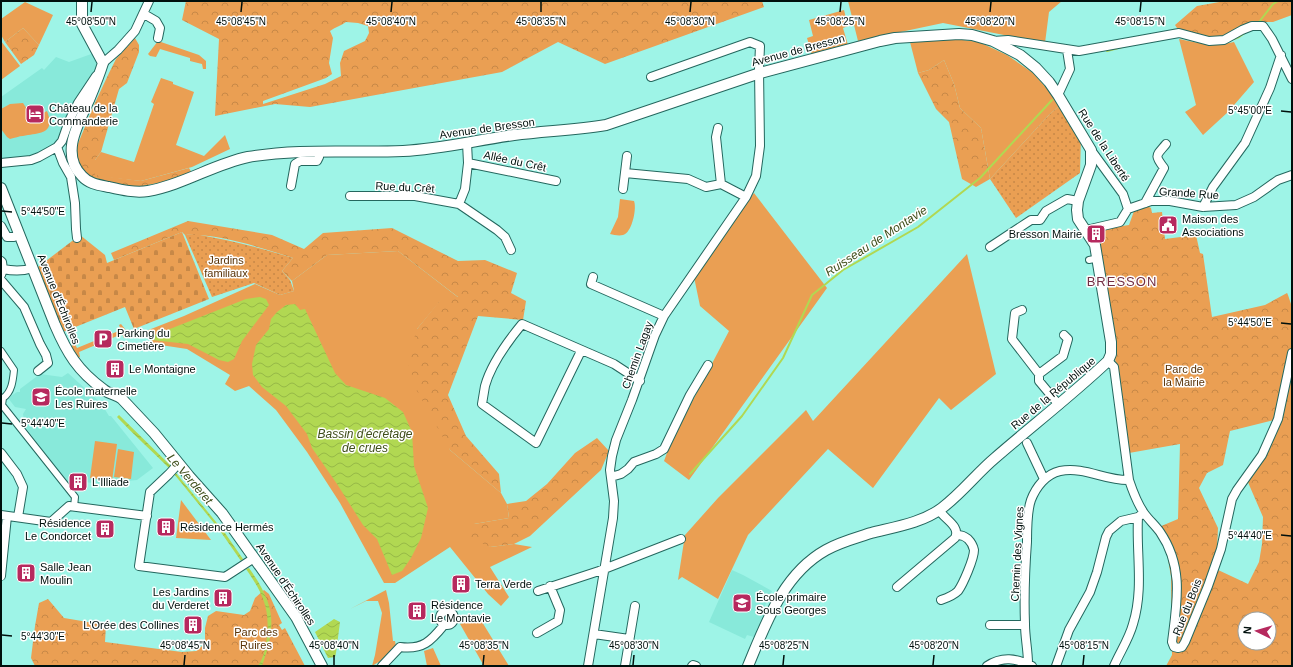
<svg xmlns="http://www.w3.org/2000/svg" width="1293" height="667" viewBox="0 0 1293 667" font-family="Arial,sans-serif">
  <defs>
    <pattern id="forest-crowns" width="20" height="18" patternUnits="userSpaceOnUse"><rect width="20" height="18" fill="#ea9f53"/><path d="M2 6a3 3 0 1 1 6 0M12 15a3 3 0 1 1 6 0" fill="none" stroke="#c78847"/></pattern>
    <pattern id="cemetery-stones" width="16" height="16" patternUnits="userSpaceOnUse"><rect width="16" height="16" fill="#ea9f53"/><path d="M2 7V4a2 2 0 0 1 4 0v3zM10 15v-3a2 2 0 0 1 4 0v3z" fill="#c78847"/></pattern>
    <pattern id="garden-dots" width="8" height="8" patternUnits="userSpaceOnUse"><rect width="8" height="8" fill="#ea9f53"/><path d="M2 2h.1M6 6h.1" fill="none" stroke="#c78847" stroke-width="1.8" stroke-linecap="round"/></pattern>
    <pattern id="water-waves" width="16" height="10" patternUnits="userSpaceOnUse"><rect width="16" height="10" fill="#b1d852"/><path d="M0 5q4-4 8 0t8 0" fill="none" stroke="#96b846"/></pattern>
  </defs>
  <rect width="100%" height="100%" fill="#9ef4e7"/>
  <path fill="#88e9da" d="M94,53L97,64L96,68L73,105L60,137L54,146L29,159L1,161V97L42,68L44,70L56,57L69,62Z
    M68,373L101,403L109,416H111L153,468L137,480L117,482L116,486L85,482L74,491L20,420H24L23,414L26,409L15,407L8,398L17,392H20V389L40,374L62,377Z
    M732,570L743,575L772,591L761,614L764,616L754,637L747,635L745,639L709,622Z"/>
  <path fill="#ea9f53" d="M848,1H1062L1049,12L1045,43L943,23L858,41Z
    M25,2L53,15L39,45L23,28L5,42L1,35V19Z
    M844,10L848,26L843,28L848,45L812,55L807,38L813,36L809,20Z
    M946,38L979,42L1007,55L1033,73L1061,104L1048,116L990,179L981,128L960,108L954,84L944,60L929,70L918,73L910,42Z
    M1179,39C1198,43 1215,47 1234,42L1254,82L1228,112L1203,135L1185,112L1196,105Z
    M1,41L20,66L1,80Z
    M158,41L199,55L206,61V69H203L202,64L190,61V58L160,49L156,57L150,56L148,54Z
    M161,78L173,82V84L194,92L176,145L204,156L225,135L230,149L192,167L141,181L95,176V160L101,152L134,162L154,104L151,102Z
    M23,103L31,115L33,114L35,117L47,111C56,134 40,133 23,136C19,136 15,138 10,139L7,137L1,129V109L10,104Z
    M754,193L827,288L689,480L664,461L671,442L729,331L700,306L694,277Z
    M620,199L634,201C637,208 632,233 623,235C619,236 614,235 610,234L618,217Z
    M398,251L459,298L441,300L417,329L450,450L501,493L507,504L509,518L474,524L490,547L514,544L532,547L490,567L509,597L501,606L488,594L450,547L395,583H384L340,503L307,452L276,410L249,386L235,391L225,384L230,375L187,349L154,344L146,331L184,316L255,284L280,295L294,291L292,281L327,255Z
    M967,254L996,374L951,410L939,398L873,488L828,449L748,535L718,599L682,577L678,580L685,535L718,498L806,410L813,421Z
    M121,324L125,329L127,337L124,338L122,334L79,352L80,357L78,358L71,346L75,344L77,348L121,330L119,325Z
    M95,441L117,444L112,481L90,478Z
    M118,449L134,452L131,479L114,477Z
    M181,500L211,540L176,538Z
    M386,590L389,603L393,641H395L396,646L385,658L372,666L375,655L382,613L378,601H366L350,609Z
    M479,617L509,666H484L460,624Z
    M433,648L441,666H427L424,651Z"/>
  <path fill="url(#forest-crowns)" fill-rule="evenodd" d="M186,1H762L764,7L605,64L558,42L502,72L310,107L275,104L215,116L219,39L182,20ZM346,22L358,23L368,26L369,33L365,41L344,51L340,63L341,76L325,84L263,104V101L326,78L332,74L329,63L333,38L330,31C335,27 341,26 346,22Z
    M1225,1H1292V15L1273,22H1267L1240,29L1207,41L1179,31L1175,25L1197,6Z
    M23,28L39,45L34,55L21,64L5,42Z
    M135,38L139,45V52L127,83L119,89L101,152L95,160V175L141,181L189,168L192,173L168,181L133,188L95,181L84,173L76,160L77,146L94,105L109,73L116,59Z
    M944,60L954,84L960,108L981,128L990,179L976,187L962,179L949,122L936,109L918,73L929,70Z
    M1142,207H1149L1151,208L1152,213L1162,212L1165,239L1196,235L1200,253L1203,254L1212,317L1265,305L1287,293L1288,295L1292,307V344L1291,348L1292,349V666H1166L1172,655L1171,577L1167,553L1159,527L1178,519L1180,444L1129,453L1096,230L1129,225L1134,211ZM1274,420L1247,480L1263,517L1262,544L1259,562L1248,584L1216,569L1218,528L1199,488L1207,473L1223,465L1230,431ZM1245,619H1269V643H1245Z
    M188,221L272,235L304,249L323,233L392,228L458,261L485,260L517,273L511,293L526,301L523,320L478,316L448,395L466,436L499,474L501,493L450,450L417,391L407,360L417,329L441,299L458,297L398,251L327,255L292,281L282,271L293,258C262,248 217,233 185,235L182,232L114,260L111,253Z
    M597,438L609,451L601,470L530,536L514,544L490,547L465,535L474,524L509,518L507,504L526,501L547,484L575,453Z
    M264,590L269,594L282,623L279,625L282,630L285,628L305,666H35L31,658L35,626L39,603L48,599L64,618L106,625L105,642L182,652L196,651L202,646L205,641V628L208,616L216,611L244,615L250,611L255,598Z"/>
  <path fill="url(#cemetery-stones)" d="M182,232L209,299L134,329L125,307L63,332L38,267L80,235L105,255L107,263Z"/>
  <path fill="url(#garden-dots)" d="M1061,104L1081,136L1080,173L1016,218L990,179L1048,116Z
    M195,234C229,240 261,248 293,258L282,271L290,280L294,291L280,295L254,283L212,297L185,235Z"/>
  <path fill="url(#water-waves)" d="M260,297L266,299L269,305L242,341L234,359L228,362L219,360L188,344L152,340V336L246,299Z
    M295,304L300,310L305,309L335,373L346,385L385,398L403,412L412,432L414,466L428,508L421,538L411,558L402,571L392,575L377,539L363,525L337,484L312,448L307,434L286,406L262,387L253,375L252,364L256,345L269,329L271,319L277,312L286,305Z
    M119,415L171,466L169,468C152,451 134,435 117,417Z
    M176,473L225,533L243,559L241,561L218,528L174,474Z
    M249,568C275,605 277,623 262,666H258C264,657 266,646 267,636C270,608 262,592 246,569Z
    M334,619L340,622L336,653L335,657L328,658L315,632Z"/>
  <g fill="none" stroke-linecap="round" stroke-linejoin="round">
    <path stroke="#b1d852" stroke-width="2" d="M1259,22L1273,4L1278,1
      M1234,39L1239,37L1246,32
      M1107,51L1126,46
      M690,474L742,416L783,358L812,295L843,270L918,227L980,178L1052,100"/>
    <defs>
      <path id="pedestrian" d="M1089,260L1099,258
        M1,351L14,370C13,380 12,392 3,398L2,405L75,497L74,507"/>
      <path id="minor" d="M144,14L156,21L160,28L158,38
        M993,41L1008,40L1079,51L1179,33L1209,41L1224,40L1242,30L1252,26H1263L1272,39L1292,79
        M103,63L118,50L135,31L149,1
        M1058,95L1070,69L1067,50
        M718,128L716,137L721,184
        M467,143L468,163L465,189L459,204L497,230L505,237L511,250
        M57,147L63,163L71,177L75,203L76,229L77,238
        M1091,150L1123,194L1128,209
        M1,163L31,160L39,157L57,147L62,141L69,121L78,103L96,76
        M468,163L556,181
        M625,173L688,179L706,187L721,184L746,197
        M291,186L295,164L300,161H317L319,157L320,151
        M623,189L627,156
        M350,196H415L459,204
        M1145,203L1164,168C1154,155 1156,156 1166,144
        M1203,207L1213,187L1245,143L1270,88L1281,55
        M1,226L7,237H14L19,233
        M1086,230L1120,222L1128,209L1151,201H1170L1203,207L1236,205L1254,197L1278,180L1292,175
        M990,247L1031,220H1040L1046,211L1067,199L1078,201
        M1,261L2,262L3,269
        M1,275L3,269C13,271 24,271 33,268
        M593,277L591,284L664,316
        M1,280L24,307L40,344L46,355L48,363L38,371
        M1022,310L1015,313L1012,339L1039,374V381L1059,405
        M581,351L536,443L482,404C483,398 484,392 485,386C491,364 508,341 522,324L614,364L640,381
        M1108,361L1114,367L1129,480C1133,492 1137,503 1144,513C1149,520 1155,525 1160,532C1184,567 1177,602 1172,642L1174,647L1178,648L1182,647L1185,642L1208,586L1221,549L1232,499L1237,490L1262,455L1278,419L1292,353
        M1039,374L1063,356L1068,339L1064,335
        M1027,443L1044,479
        M1,453L17,474L23,487L18,517
        M179,463L169,474L150,492L139,566L225,577L254,558
        M611,477L621,474L628,469L634,462L656,454L664,449L690,395L708,365
        M1,515L51,522L69,506L147,516
        M1,576L7,516
        M897,587L955,538C961,526 944,519 939,510
        M538,591L599,571L681,539
        M941,600C947,598 953,596 958,591C963,584 974,559 974,550C973,545 971,542 968,539C964,536 962,535 956,535
        M440 618a7 7 0 1 1 14 0a7 7 0 1 1-14 0Z
        M990,625H1025
        M537,633L558,621L560,610L550,586
        M594,634L629,639
        M1028,664C1028,650 1025,638 1025,624C1024,597 1025,569 1027,542C1027,530 1027,511 1031,500C1036,487 1046,474 1060,471C1084,466 1106,481 1129,480
        M382,666L400,647C423,650 431,641 444,625
        M588,666L613,518L614,501L610,470L612,456L616,440L632,400L655,335L664,316L746,197L756,176L760,146L759,69L760,46L750,42L651,77
        M625,666L635,606
        M692,666L693,665L696,666
        M987,666C1002,656 1016,658 1032,666
        M1056,666L1069,630L1090,592L1097,572L1106,537L1109,531L1121,521L1138,517
        M1114,666C1120,652 1129,639 1133,624C1144,589 1136,553 1138,517L1142,514"/>
      <path id="tertiary" d="M82,1V24L103,63C99,76 94,88 89,100C78,124 60,154 82,176C89,184 99,185 109,187C122,190 135,193 148,191C183,185 214,164 248,157C300,148 351,153 403,151C441,149 477,140 514,135C545,131 576,130 606,125L760,73L880,41L895,38L959,34L972,35L993,41L1020,55L1036,68L1049,82L1058,95L1091,150V165L1078,201L1077,210L1078,219L1095,245L1111,342V354L1108,361C1072,395 1033,425 995,458C977,473 962,493 942,508C922,523 895,527 871,533C856,538 840,542 826,550C783,574 766,623 748,666
        M1,188L55,325C67,353 78,371 103,389C108,394 116,394 122,399L154,433L189,476L222,513L296,617L322,666"/>
    </defs>
    <use href="#pedestrian" stroke="#24675e" stroke-width="8"/>
    <use href="#minor" stroke="#24675e" stroke-width="10"/>
    <use href="#tertiary" stroke="#24675e" stroke-width="12"/>
    <use href="#pedestrian" stroke="#fff" stroke-width="6"/>
    <use href="#minor" stroke="#fff" stroke-width="8"/>
    <use href="#tertiary" stroke="#fff" stroke-width="10"/>
  </g>
  <path fill="none" stroke="#00100d" stroke-width="1.5" d="M91,12L92,2M241,12L242,2M391,12L392,2M541,12V2M690,12L691,2M840,12L841,2M990,12L991,2M1140,12L1141,2M1281,111L1291,112M2,211L12,212M1281,323L1291,324M2,423L12,424M1281,535L1291,536M2,635L12,636M184,665L185,655M334,665V655M483,665L484,655M633,665L634,655M783,665L784,655M933,665L934,655M1083,665L1084,655"/>
  <defs>
    <symbol id="hotel-square" viewBox="-11 -11 22 22"><rect x="-9" y="-9" width="18" height="18" rx="4" fill="#b6295e" stroke="#fff"/><path d="M-6-4.5h1.5V1H6V5H4.5V3h-9V5H-6ZM-4 0a1.8 1.8 0 1 1 3.6 0ZM.5 0V-2.5h3Q6-2.5 6 0Z" fill="#fff"/></symbol>
    <symbol id="civic-square" viewBox="-11 -11 22 22"><rect x="-9" y="-9" width="18" height="18" rx="4" fill="#b6295e" stroke="#fff"/><path d="M-.6-6.5H3V-4.5H.6V-3L4-1V1h2V6H-6V1h2V-1L-.6-3ZM-1.2 2.5V6h2.4V2.5Z" fill="#fff"/></symbol>
    <symbol id="building-square" viewBox="-11 -11 22 22"><rect x="-9" y="-9" width="18" height="18" rx="4" fill="#b6295e" stroke="#fff"/><path d="M-4-6H4V6H1V3H-1V6H-4ZM-2.5-4.3h1.7v1.8h-1.7ZM.8-4.3h1.7v1.8H.8ZM-2.5-1h1.7V.8h-1.7ZM.8-1h1.7V.8H.8Z" fill="#fff"/></symbol>
    <symbol id="parking-square" viewBox="-11 -11 22 22"><rect x="-9" y="-9" width="18" height="18" rx="4" fill="#b6295e" stroke="#fff"/><path d="M-3.5-5.5H1a3.5 3.5 0 0 1 0 7H-1V5.5H-3.5ZM-1-3.4V-.6H.8a1.4 1.4 0 0 0 0-2.8Z" fill="#fff"/></symbol>
    <symbol id="school-square" viewBox="-11 -11 22 22"><rect x="-9" y="-9" width="18" height="18" rx="4" fill="#b6295e" stroke="#fff"/><path d="M0-5L7-2L0 1L-7-2ZM-4 1L0 2.5L4 1V4Q0 6-4 4Z" fill="#fff"/></symbol>
  </defs>
  <g fill-rule="evenodd">
    <use href="#hotel-square" x="24" y="103" width="22" height="22"/>
    <use href="#civic-square" x="1157" y="214" width="22" height="22"/>
    <use href="#building-square" x="1085" y="223" width="22" height="22"/>
    <use href="#parking-square" x="92" y="328" width="22" height="22"/>
    <use href="#building-square" x="104" y="358" width="22" height="22"/>
    <use href="#school-square" x="30" y="386" width="22" height="22"/>
    <use href="#building-square" x="67" y="471" width="22" height="22"/>
    <use href="#building-square" x="155" y="516" width="22" height="22"/>
    <use href="#building-square" x="94" y="518" width="22" height="22"/>
    <use href="#building-square" x="15" y="562" width="22" height="22"/>
    <use href="#building-square" x="450" y="573" width="22" height="22"/>
    <use href="#building-square" x="212" y="587" width="22" height="22"/>
    <use href="#school-square" x="731" y="592" width="22" height="22"/>
    <use href="#building-square" x="406" y="600" width="22" height="22"/>
    <use href="#building-square" x="182" y="614" width="22" height="22"/>
  </g>
  <g text-anchor="middle" dominant-baseline="central" stroke-width="3" stroke-linejoin="round" paint-order="stroke">
    <g font-size="11" fill="#00100d" stroke="#fff">
      <text transform="translate(798 50) rotate(-15)">Avenue de Bresson</text>
      <text transform="translate(487 128) rotate(-8)">Avenue de Bresson</text>
      <text transform="translate(1104 145) rotate(57)">Rue de la Liberté</text>
      <text transform="translate(515 161) rotate(12)">Allée du Crêt</text>
      <text transform="translate(405 187) rotate(3)">Rue du Crêt</text>
      <text transform="translate(1189 193) rotate(4)">Grande Rue</text>
      <text transform="translate(59 299) rotate(68)">Avenue d'Échirolles</text>
      <text transform="translate(637 355) rotate(-70)">Chemin Lagay</text>
      <text transform="translate(1053 393) rotate(-40)">Rue de la République</text>
      <text transform="translate(1017 554) rotate(-87)">Chemin des Vignes</text>
      <text transform="translate(286 584) rotate(56)">Avenue d'Échirolles</text>
      <text transform="translate(1187 607) rotate(-68)">Rue du Bois</text>
    </g>
    <g font-size="11" fill="#00100d" stroke="#fff" text-anchor="start">
      <text x="49" y="108">Château de la<tspan x="49" dy="13">Commanderie</tspan></text>
      <text x="1182" y="219">Maison des<tspan x="1182" dy="13">Associations</tspan></text>
      <text x="1082" y="234" text-anchor="end">Bresson Mairie</text>
      <text x="117" y="333">Parking du<tspan x="117" dy="13">Cimetière</tspan></text>
      <text x="129" y="369">Le Montaigne</text>
      <text x="55" y="391">École maternelle<tspan x="55" dy="13">Les Ruires</tspan></text>
      <text x="92" y="482">L'Illiade</text>
      <text x="91" y="523" text-anchor="end">Résidence<tspan x="91" dy="13">Le Condorcet</tspan></text>
      <text x="180" y="527">Résidence Hermés</text>
      <text x="40" y="567">Salle Jean<tspan x="40" dy="13">Moulin</tspan></text>
      <text x="475" y="584">Terra Verde</text>
      <text x="209" y="592" text-anchor="end">Les Jardins<tspan x="209" dy="13">du Verderet</tspan></text>
      <text x="756" y="597">École primaire<tspan x="756" dy="13">Sous Georges</tspan></text>
      <text x="431" y="605">Résidence<tspan x="431" dy="13">Le Montavie</tspan></text>
      <text x="179" y="625" text-anchor="end">L'Orée des Collines</text>
    </g>
    <g font-size="11" fill="#5a3306" stroke="#fff">
      <text x="226" y="260">Jardins<tspan x="226" dy="13">familiaux</tspan></text>
      <text x="1184" y="369">Parc de<tspan x="1184" dy="13">la Mairie</tspan></text>
      <text x="256" y="632">Parc des<tspan x="256" dy="13">Ruires</tspan></text>
    </g>
    <g font-size="12" font-style="italic" fill="#404f1b" stroke="#fff">
      <text transform="translate(876 241) rotate(-33)">Ruisseau de Montavie</text>
      <text x="365" y="434">Bassin d'écrêtage<tspan x="365" dy="14">de crues</tspan></text>
      <text transform="translate(190 479) rotate(49)">Le Verderet</text>
    </g>
    <g font-size="13" letter-spacing="1" fill="#732e43" stroke="#fff">
      <text x="1122" y="281">BRESSON</text>
    </g>
  </g>
  <g font-size="10" text-anchor="middle" fill="#00100d" stroke="#fff" stroke-width="3" stroke-linejoin="round" paint-order="stroke">
    <text x="91" y="25">45°08'50"N</text>
    <text x="241" y="25">45°08'45"N</text>
    <text x="391" y="25">45°08'40"N</text>
    <text x="541" y="25">45°08'35"N</text>
    <text x="690" y="25">45°08'30"N</text>
    <text x="840" y="25">45°08'25"N</text>
    <text x="990" y="25">45°08'20"N</text>
    <text x="1140" y="25">45°08'15"N</text>
    <text x="1250" y="114">5°45'00"E</text>
    <text x="43" y="215">5°44'50"E</text>
    <text x="1250" y="326">5°44'50"E</text>
    <text x="43" y="427">5°44'40"E</text>
    <text x="1250" y="539">5°44'40"E</text>
    <text x="43" y="640">5°44'30"E</text>
    <text x="185" y="649">45°08'45"N</text>
    <text x="334" y="649">45°08'40"N</text>
    <text x="484" y="649">45°08'35"N</text>
    <text x="634" y="649">45°08'30"N</text>
    <text x="784" y="649">45°08'25"N</text>
    <text x="934" y="649">45°08'20"N</text>
    <text x="1084" y="649">45°08'15"N</text>
  </g>
  <rect width="1293" height="667" fill="none" stroke="#00100d" stroke-width="4"/>
  <g transform="translate(1257 631) rotate(275)"><circle r="19" fill="#ffffff" stroke="#999f9e"/>
  <path d="M0-3L7 15L0 10L-7 15Z" fill="#b6295e"/>
  <text y="-6" font-size="11" font-weight="bold" text-anchor="middle" fill="#00100d">N</text>
  </g>
</svg>
